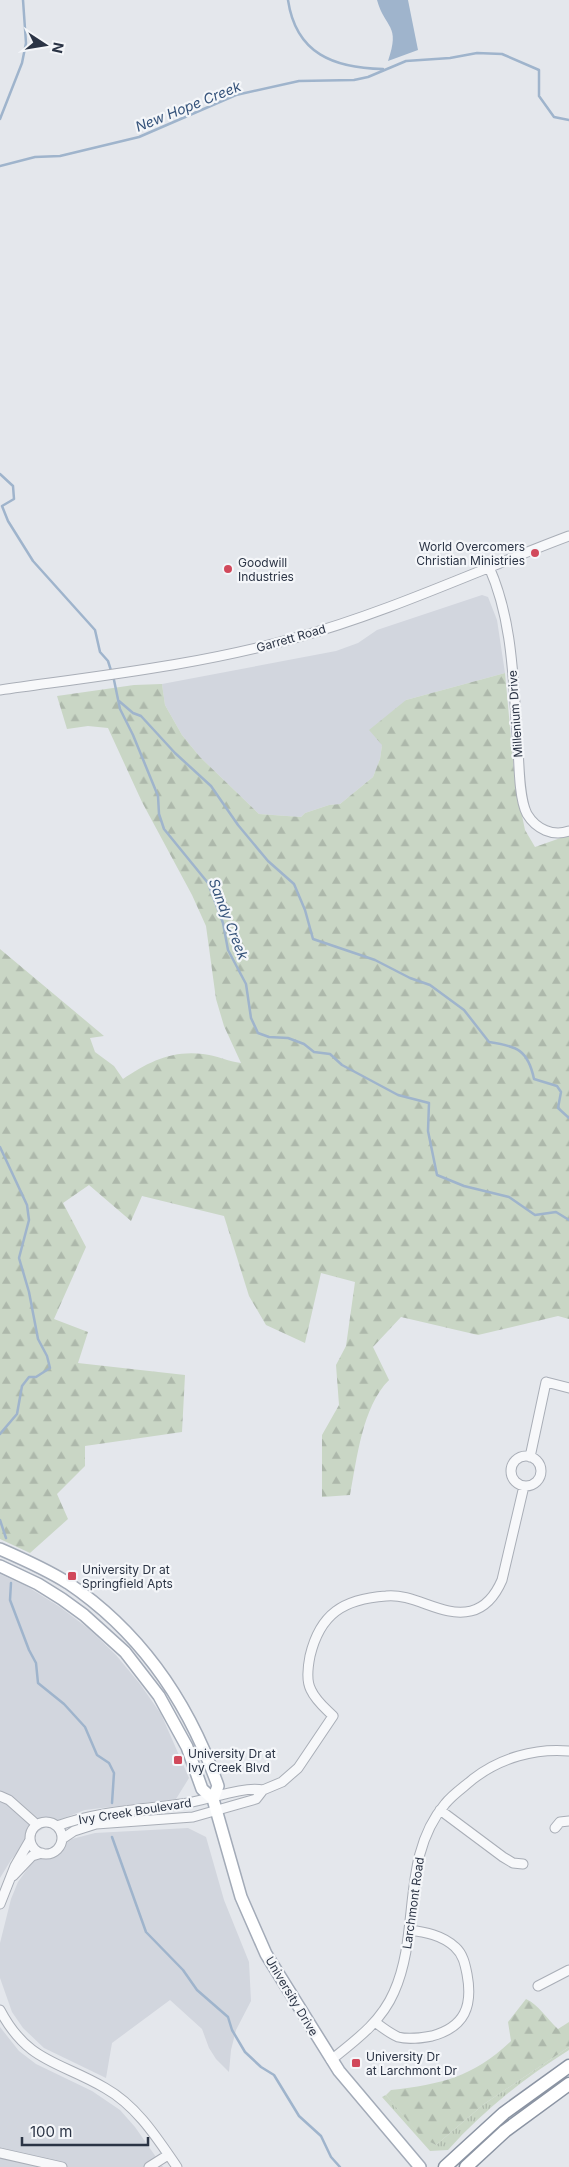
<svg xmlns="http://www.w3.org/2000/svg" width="569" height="2167" viewBox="0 0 569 2167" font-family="Inter,sans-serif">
  <defs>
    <pattern id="grass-tufts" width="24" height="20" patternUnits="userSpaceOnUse" patternTransform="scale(1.25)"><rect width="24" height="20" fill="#c9d6c5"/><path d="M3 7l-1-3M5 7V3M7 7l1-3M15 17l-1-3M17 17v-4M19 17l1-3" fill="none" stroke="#adb8ab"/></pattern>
    <pattern id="forest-firs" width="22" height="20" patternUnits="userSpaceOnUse" patternTransform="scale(1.25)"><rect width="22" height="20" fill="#c9d6c5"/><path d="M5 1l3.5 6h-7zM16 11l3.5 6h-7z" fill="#adb8ab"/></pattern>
  </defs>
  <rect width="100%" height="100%" fill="#e4e7ec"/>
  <path fill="#d2d6de" d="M482,595L488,597L497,620L505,673L406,700L382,745L380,759L373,777L340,804L329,805L305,813L301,817L259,814L200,757L182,735L165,705L162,684L336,651L358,643L377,630Z
    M0,1574L28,1587L60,1607L89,1629L116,1655L140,1684L161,1714L189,1778L176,1799L85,1810L56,1821L39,1831L23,1845L11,1860L0,1878Z
    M188,1828L206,1837L224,1900L249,1962L251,2001L236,2030L231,2050L229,2072L216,2059L209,2048L202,2029L170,2000L112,2043L106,2078L44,2048L23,2028L12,2012L0,1978V1943L11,1899L18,1882L33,1861L50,1849L68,1840L95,1833Z
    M0,2027L19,2051L36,2064L92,2091L120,2110L135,2127L163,2167H0Z"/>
  <path fill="url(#grass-tufts)" d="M569,2047V2050C524,2078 483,2111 448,2150L430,2151L382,2097L386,2095L422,2137L436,2145L484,2104Z"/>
  <path fill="url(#forest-firs)" d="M505,673L515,782L525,830L535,847L569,835V1319L558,1316L478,1335L401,1317L373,1347L389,1380C362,1407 357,1459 350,1495L322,1497V1435L339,1405L336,1365L346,1346L355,1282L321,1273L305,1343L266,1325L249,1296L224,1216L142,1196L131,1221L89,1185L63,1203L86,1247L54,1319L88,1332L78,1363L185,1375L182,1432L85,1446V1466L57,1494L68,1519L30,1553L0,1539V949L104,1036L90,1038L95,1052L114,1066L123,1079C148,1062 172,1050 203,1054C216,1055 229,1062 241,1063L224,1026L216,999L206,926L192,895L142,802L108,728L88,726L67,729L57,696L134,685L162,684L165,705L182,735L200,757L259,814L301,817L305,813L329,805L340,804L373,777L380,759L382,745L369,730L406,700Z
    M526,1999C539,2005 546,2018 558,2029L569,2022V2047L484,2104L436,2145L422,2138L386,2095L391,2090C442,2084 473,2077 511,2041L508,2022Z"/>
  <path fill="#9fb4cc" d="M377,0H408L418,50L388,61C401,24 385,29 377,0Z"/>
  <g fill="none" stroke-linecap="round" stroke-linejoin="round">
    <path stroke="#9fb4cc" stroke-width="2.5" d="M288,0C296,54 334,68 383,69
      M0,119L22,63L26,43L23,0
      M0,166L35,157L60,156L139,137L236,95L299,81L354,80L368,77L406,61L450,58L477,53L502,54L539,70V96L554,117L569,120
      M0,474L13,486L14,499L2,506L8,521L33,561L95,630L100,652L108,661L114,680L120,709L133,735L158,796L159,814L164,829L208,883L223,923L228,950L246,984L251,1018L258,1033L269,1037L288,1038L304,1044L314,1052L330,1054L342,1065L398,1095L429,1103L428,1131L437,1175L464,1186L509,1197L535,1215L556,1212L569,1220
      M119,701L133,713L141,716L175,753L211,786L238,825L268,861L294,884L305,910L313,939L375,960L410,978L430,985L464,1010L489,1042C517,1046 528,1050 534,1079L557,1086L561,1092L558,1108L569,1118
      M0,1147L27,1205L29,1220L19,1258L29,1292L38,1339L47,1356L50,1368L36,1377H29L22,1386L17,1414L0,1434
      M0,1520L6,1538
      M11,1583L10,1600L29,1650L36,1663L38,1683L64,1704L85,1727L97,1755L109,1763L114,1773L112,1803
      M112,1837L146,1932L183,1970L197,1990L228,2017L232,2030L245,2052L261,2067L274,2075L299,2116L321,2136L331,2157L340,2167"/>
    <defs>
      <path id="minor" d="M489,567C514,623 513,686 518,746C519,764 519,799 527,814C536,829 553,837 569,831
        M0,690C98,676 199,665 295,638C389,612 478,570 569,536
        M511 1471a15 15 0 1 1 30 0a15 15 0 1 1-30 0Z
        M530,1457L546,1382L569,1388
        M0,1796L9,1800L36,1824
        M440,1810L503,1857L513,1863L523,1864
        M30 1838a16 16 0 1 1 32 0a16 16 0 1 1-32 0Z
        M57,1826C98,1811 139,1810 181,1804C207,1801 240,1786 263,1790
        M555,1828L560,1822L569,1821
        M62,1839L74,1831L96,1824L193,1817L256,1799L263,1790L282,1782L298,1768L333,1716C325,1708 316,1701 311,1690C306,1681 308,1666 310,1656C320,1614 343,1599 386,1596C415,1593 442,1618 471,1611C487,1607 496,1594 502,1580L524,1486
        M13,1876L32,1856L42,1853
        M0,1904L15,1866L30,1840
        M538,1986L569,1970
        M0,2010C28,2063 59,2061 105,2088C137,2106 157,2138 177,2167
        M375,2022C383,2028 389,2033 398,2037C409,2040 421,2038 432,2036C465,2027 473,2006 467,1974C465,1964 463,1954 455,1947C442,1935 425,1932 409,1930
        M331,2060C356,2040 381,2022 394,1992C421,1932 400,1857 445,1804C453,1794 464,1787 473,1779C500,1758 535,1748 569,1751
        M0,2153L62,2167
        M149,2167L168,2155"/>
      <path id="major" d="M0,1549C23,1559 46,1569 68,1583C142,1633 189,1703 218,1786L213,1799
        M0,1566L38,1584L62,1599L84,1615L125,1652L159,1696L187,1747L202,1789L213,1799L241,1897L266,1954L339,2071L420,2167"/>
      <path id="highway" d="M445,2167L504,2113L569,2066
        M466,2167L505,2131L569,2084"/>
    </defs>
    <use href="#minor" stroke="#a9aeb7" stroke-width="11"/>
    <use href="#major" stroke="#a3abb8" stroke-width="14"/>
    <use href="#highway" stroke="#8b94a3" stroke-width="15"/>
    <use href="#minor" stroke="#f7f8fa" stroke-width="9"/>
    <use href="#major" stroke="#fff" stroke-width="11"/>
    <use href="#highway" stroke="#fff" stroke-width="12"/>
  </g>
  <g fill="#d1495b" stroke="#f4f6f9" stroke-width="2">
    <circle cx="535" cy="553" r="5"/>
    <circle cx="228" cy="569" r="5"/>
    <rect x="67" y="1571" width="10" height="10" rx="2.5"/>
    <rect x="173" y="1755" width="10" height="10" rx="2.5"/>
    <rect x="351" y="2058" width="10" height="10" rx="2.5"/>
  </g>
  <g text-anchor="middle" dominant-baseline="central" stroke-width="4.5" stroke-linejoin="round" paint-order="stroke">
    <g font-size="12" fill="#2b3445" stroke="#f4f6f9" text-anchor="start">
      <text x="525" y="546" text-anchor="end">World Overcomers<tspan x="525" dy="14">Christian Ministries</tspan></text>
      <text x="238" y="562">Goodwill<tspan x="238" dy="14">Industries</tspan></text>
      <text x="82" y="1569">University Dr at<tspan x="82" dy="14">Springfield Apts</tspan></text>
      <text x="188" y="1753">University Dr at<tspan x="188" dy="14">Ivy Creek Blvd</tspan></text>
      <text x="366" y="2056">University Dr<tspan x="366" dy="14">at Larchmont Dr</tspan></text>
    </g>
    <g font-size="12" fill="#2b3445" stroke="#f4f6f9">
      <text transform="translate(291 638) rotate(-16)">Garrett Road</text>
      <text transform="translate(515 714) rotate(-94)">Millenium Drive</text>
      <text transform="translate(135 1811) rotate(-9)">Ivy Creek Boulevard</text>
      <text transform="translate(413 1903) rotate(-82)">Larchmont Road</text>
      <text transform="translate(292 1996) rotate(59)">University Drive</text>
    </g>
    <g font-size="14" font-style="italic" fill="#34527a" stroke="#f4f6f9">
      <text transform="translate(188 106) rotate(-22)">New Hope Creek</text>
      <text transform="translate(229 919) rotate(69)">Sandy Creek</text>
    </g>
  </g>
  <g transform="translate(45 45) rotate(102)" stroke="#f4f6f9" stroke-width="4" paint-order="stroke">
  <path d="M0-4L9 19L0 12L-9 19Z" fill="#2b3445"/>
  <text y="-8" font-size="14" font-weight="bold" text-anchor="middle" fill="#2b3445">N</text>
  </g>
  <path d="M22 2137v8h126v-8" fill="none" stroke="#2b3445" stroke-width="2.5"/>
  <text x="30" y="2137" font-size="15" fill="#2b3445" stroke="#f4f6f9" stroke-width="4" paint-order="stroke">100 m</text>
</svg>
